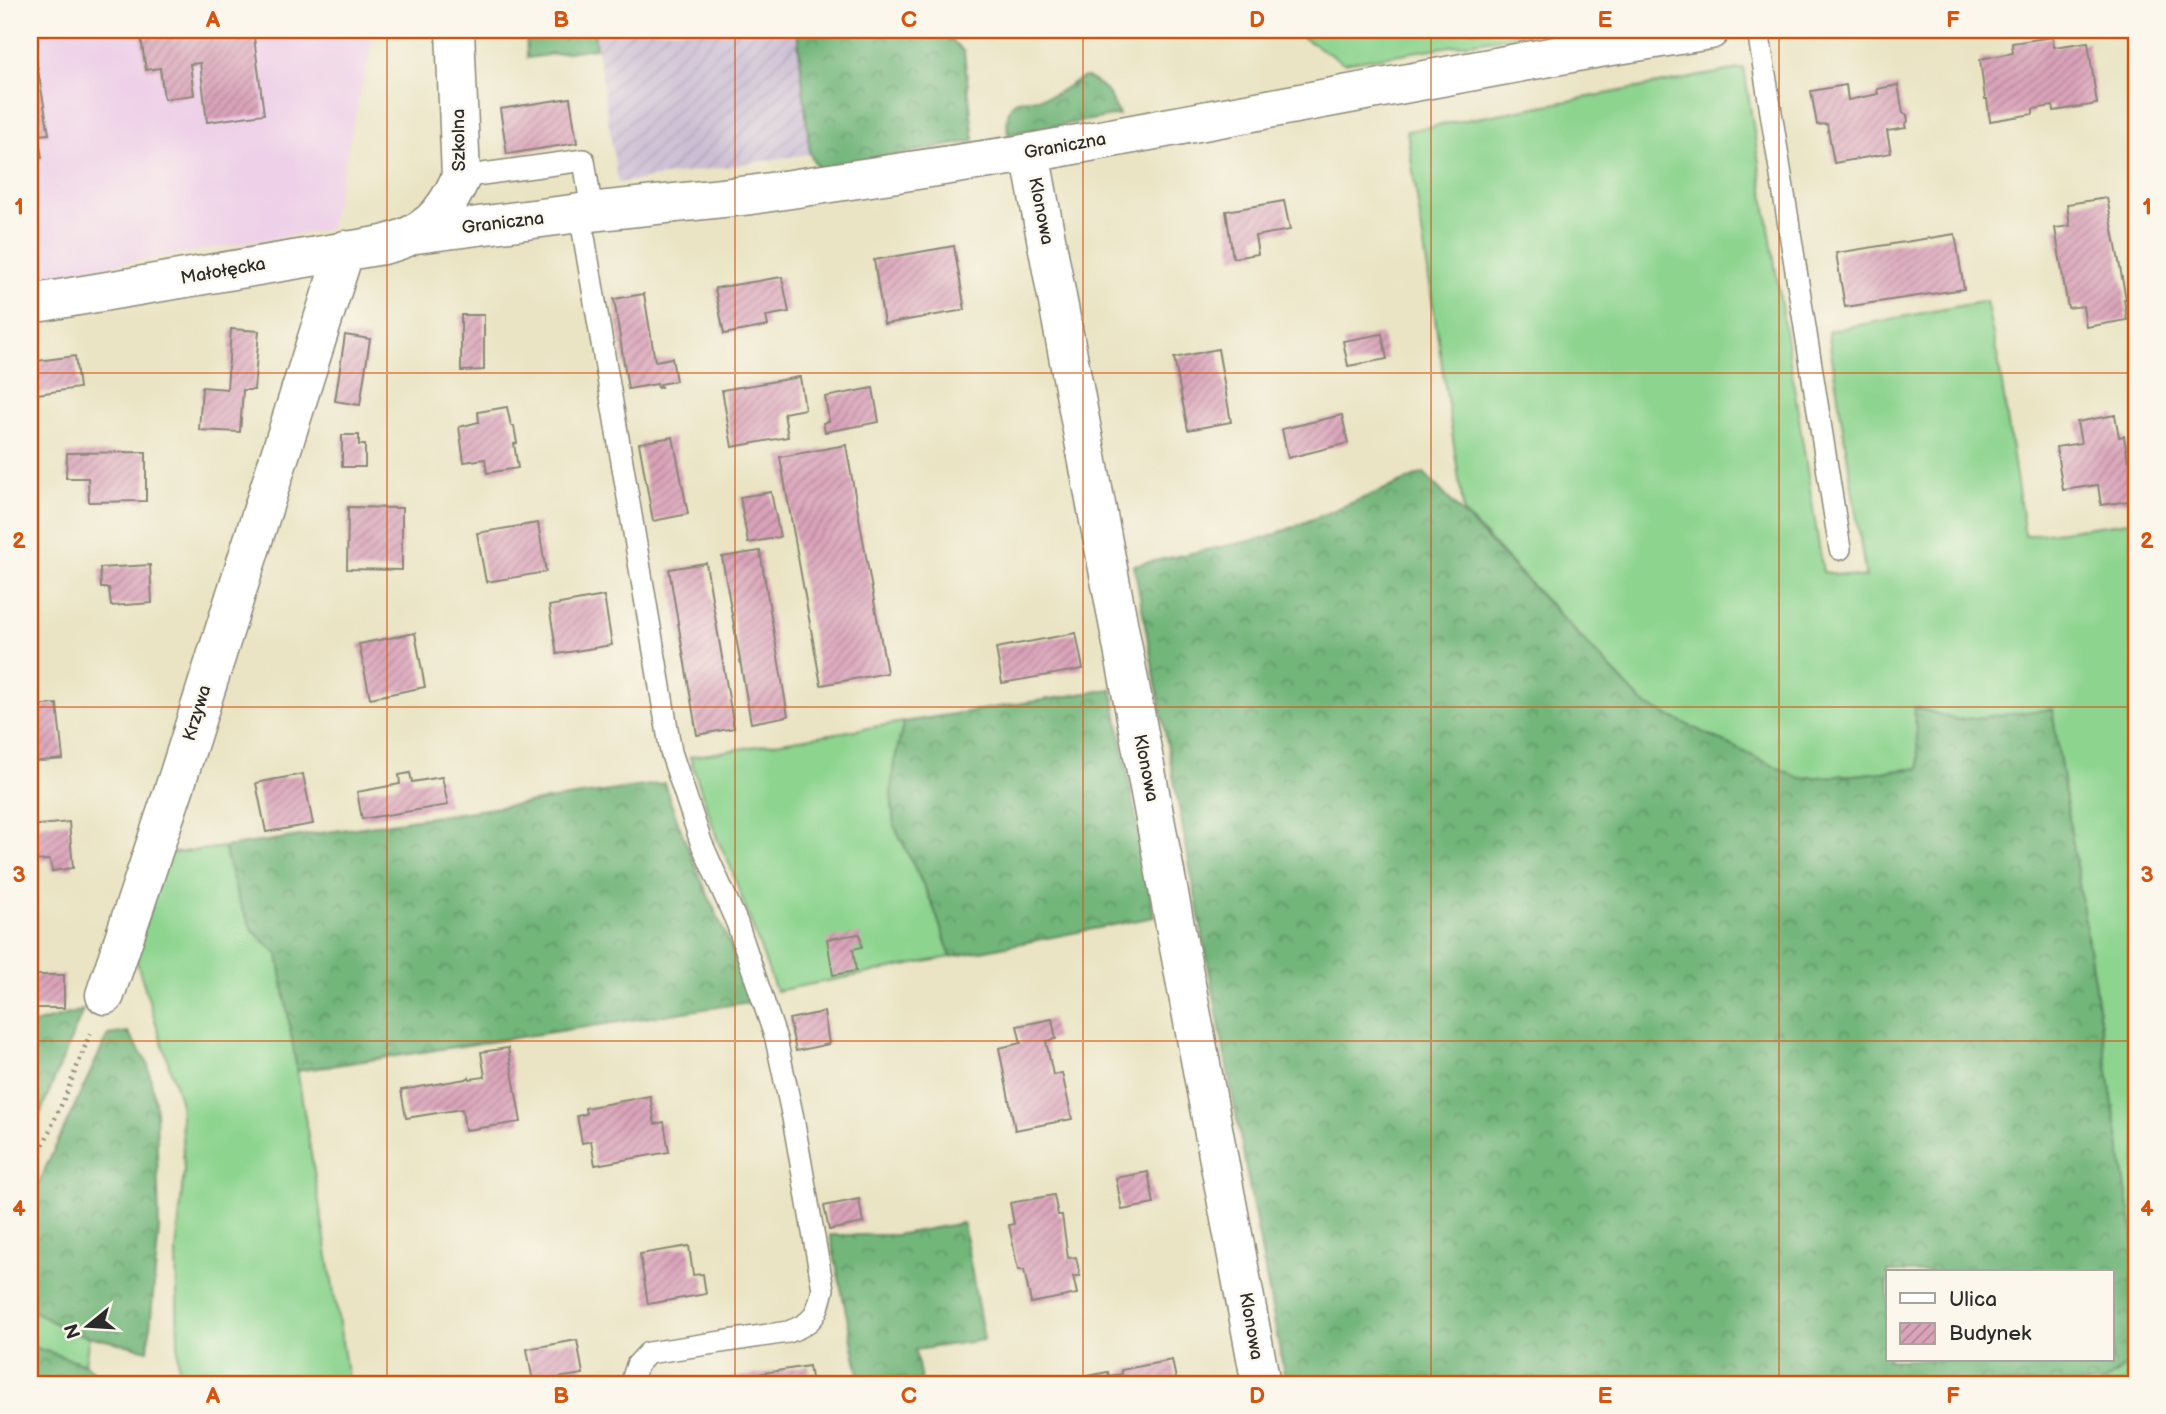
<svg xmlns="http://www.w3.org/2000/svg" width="2166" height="1414" viewBox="0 0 2166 1414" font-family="'Balsamiq Sans',sans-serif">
  <defs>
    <pattern id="industrial-furrows" width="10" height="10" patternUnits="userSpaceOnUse" patternTransform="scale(1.75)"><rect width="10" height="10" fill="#ccbed4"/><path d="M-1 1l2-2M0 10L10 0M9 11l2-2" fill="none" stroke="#afa3b6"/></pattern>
    <pattern id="forest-crowns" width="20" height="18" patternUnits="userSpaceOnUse" patternTransform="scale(1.75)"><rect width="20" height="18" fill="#72b67a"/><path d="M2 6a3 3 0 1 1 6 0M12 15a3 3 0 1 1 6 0" fill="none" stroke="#5e9464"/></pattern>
    <pattern id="building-hatch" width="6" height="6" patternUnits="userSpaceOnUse" patternTransform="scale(1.75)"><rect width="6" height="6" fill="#daa3b9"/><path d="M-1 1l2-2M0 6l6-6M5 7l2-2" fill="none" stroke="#b18597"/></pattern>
  </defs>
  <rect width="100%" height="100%" fill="#fbf7ec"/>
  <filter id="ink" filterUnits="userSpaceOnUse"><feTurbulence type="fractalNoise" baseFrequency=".0143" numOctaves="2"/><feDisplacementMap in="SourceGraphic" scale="14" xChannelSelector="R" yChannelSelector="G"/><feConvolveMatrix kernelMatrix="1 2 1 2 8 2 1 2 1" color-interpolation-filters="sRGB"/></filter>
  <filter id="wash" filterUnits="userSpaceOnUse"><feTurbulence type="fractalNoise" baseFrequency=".00686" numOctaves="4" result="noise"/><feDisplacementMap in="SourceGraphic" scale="28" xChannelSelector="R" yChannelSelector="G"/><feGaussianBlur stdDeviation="1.57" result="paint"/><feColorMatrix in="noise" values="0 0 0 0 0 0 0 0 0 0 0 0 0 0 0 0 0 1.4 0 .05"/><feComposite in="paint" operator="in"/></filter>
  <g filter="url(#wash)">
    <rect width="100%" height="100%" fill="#eae4c4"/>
    <path fill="#eed0e8" d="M30,30H375L329,229L30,279Z"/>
    <path fill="url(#industrial-furrows)" d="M594,30H797L810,154L618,183Z"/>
    <path fill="#8dd48f" stroke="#5c805d" stroke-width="2" d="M1302,30H1551L1344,63L1302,37Z
      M1744,68L1823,572L1866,578L1828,331L1986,301L1999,365L2025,536L2136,521V1253L2052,710L1957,720L1914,707L1920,768L1854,775L1799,778L1644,704L1464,513L1407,131Z
      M904,722L894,763L891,792L894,825L932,903L951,957L776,991L728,860L718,841L690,757Z
      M224,847L238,899L253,931L278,954L349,1384H179L176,1252L184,1171L180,1100L135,956L167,854Z
      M30,1309L71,1332L89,1336L85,1364L30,1346Z
      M2136,1358V1384H2101Z"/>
    <path fill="url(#forest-crowns)" stroke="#4e7052" stroke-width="2" fill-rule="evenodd" d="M526,30H594L596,48L527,58Z
      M797,30H824L828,33L858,32L859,30H942L964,52L974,141L818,169L810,154Z
      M1086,77C1107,87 1110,95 1119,115L1008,134C1003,85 1028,107 1057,93C1068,87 1073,81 1086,77Z
      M1424,473L1644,704L1799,778L1854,775L1919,768L1914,707L1957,720L2052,709L2136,1253V1358L2101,1384H1286L1134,565L1269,537ZM2112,1272V1360H1888V1272Z
      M1112,689L1154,917L951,957L932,903L894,825L891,792L894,763L904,722Z
      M664,783C689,858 723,929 756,1001L297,1071L278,954L253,931L238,899L224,847Z
      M83,1010L36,1124L30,1133V1025Z
      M128,1032L148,1064L156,1108L159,1229L148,1350L71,1332L30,1309V1201L108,1035Z
      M963,1223L984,1340L915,1350L922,1384H861L830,1235H895Z
      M30,1346L85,1364L106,1384H30Z"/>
    <g id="blocks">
      <path fill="url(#building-hatch)" d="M30,30H31L49,134L38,135L42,158L30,160Z
        M190,30H253L264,114L207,122L200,63L190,64L194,95L164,99L160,68L146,70L141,38L184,33V31Z
        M2053,37L2054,47L2088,42L2097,104L2054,111L2053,106L2033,109V114L1990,121L1987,99H1985L1980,59L2013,53L2012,43Z
        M1846,85L1848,100L1878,94L1877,89L1898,85L1903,113L1907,115L1908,121L1905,125L1906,128L1887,131L1891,153L1834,163L1827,124L1817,125L1811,91Z
        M570,98L577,143L507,154L500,109Z
        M2107,198L2126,299H2124L2127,320L2086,327L2083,306L2068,308L2055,228L2070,226L2067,204Z
        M1284,201L1290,230L1255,236L1258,254L1233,258L1226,211Z
        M1955,234L1964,289L1845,307L1836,253Z
        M954,246L965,310L884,324L874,260Z
        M782,277L789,312L766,316L768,326L724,334L715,288Z
        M644,294L655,361L672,358L676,381L660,384L661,387L658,388L657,384L628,389L614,299Z
        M461,315H484V370L461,371Z
        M231,329L259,331L254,390H243L240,432L199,430L202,387L227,389Z
        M1382,334L1387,359L1348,366L1343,341Z
        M345,335L370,339L360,405L335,401Z
        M1218,349L1231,422L1188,430L1174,358Z
        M75,356L79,388L30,395V362Z
        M800,377L805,409L784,413L788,437L732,447L722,390Z
        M873,388L879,422L825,432L823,423L829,421L825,397Z
        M507,407L511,426H514L517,443L514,444L518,468L487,473L485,459L464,462L459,427L479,422L478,412Z
        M1342,415L1348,443L1288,458L1282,429Z
        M2115,415L2119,437L2124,436L2128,460L2136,458V500L2101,505L2098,485L2063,490L2056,447L2081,443L2077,422Z
        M342,435H359V445H365V467H342Z
        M673,437L688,514L653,521L639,443Z
        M846,445L887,673L821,685L780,457Z
        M146,452V501L89,502L88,478H66L67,453Z
        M771,492L780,537L748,543L740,497Z
        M348,507L402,508V570L347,569Z
        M538,523L546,572L486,582L477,533Z
        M760,551L788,716L751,723L722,557Z
        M706,563L734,728L697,735L669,569Z
        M150,565L152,603L111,606L109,588H101L100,568Z
        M604,596L612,645L557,654L549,606Z
        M415,633L425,687L370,698L359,644Z
        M1076,633L1083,669L1002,683L996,648Z
        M57,704L63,759L30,762V706Z
        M410,773L412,782L442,777L448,805L362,819L357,792L400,784L399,775Z
        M303,774L313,824L266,832L256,783Z
        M69,822L73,868L52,871L50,860L30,861V826Z
        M860,934L862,947L853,949L856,971L833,975L827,939Z
        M30,975H64V1008H30Z
        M824,1012L829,1044L796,1051L789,1019Z
        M1052,1019L1056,1039L1046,1041L1053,1075L1062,1073L1072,1119L1015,1130L999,1048L1021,1043L1017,1026Z
        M508,1048L521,1122L465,1130L462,1109L406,1118L401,1090L466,1079L469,1077L470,1079L485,1077L481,1052Z
        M650,1096L655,1124L664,1122L669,1152L595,1165L591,1141L582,1143L577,1116L586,1114L585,1108Z
        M1148,1172L1154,1204L1122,1210L1116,1178Z
        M1054,1195L1058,1215H1062L1068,1258L1076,1257L1080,1276H1073L1077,1294L1031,1303L1024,1270H1018L1009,1225L1014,1224L1010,1203Z
        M859,1199L863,1223L829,1230L824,1206Z
        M689,1246L693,1275L703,1274L706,1294L648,1304L640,1254Z
        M577,1340L583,1374L533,1382L527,1349Z
        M1172,1360L1177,1384H1070L1069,1380L1108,1372L1109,1376L1122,1374L1121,1370Z
        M809,1366L812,1384H713L712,1381Z"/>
    </g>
  </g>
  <g filter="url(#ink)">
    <use href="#blocks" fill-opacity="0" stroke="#8a8878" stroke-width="2"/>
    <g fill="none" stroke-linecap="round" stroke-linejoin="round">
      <defs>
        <path id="lane" d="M1758,30L1840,549
          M461,177L584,160L592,212
          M580,213L671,752L701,842L737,923L776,1039L793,1118L823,1289C817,1315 814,1323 788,1332L648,1353L637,1365L631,1384"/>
        <path id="street" d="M1030,153L1261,1384
          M416,234L580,213L751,195L1030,153L1593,49L1710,30
          M30,304L383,245C425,235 444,216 461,177L455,30
          M105,995L177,780L345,250"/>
      </defs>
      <use href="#lane" stroke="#8a8878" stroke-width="24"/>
      <use href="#street" stroke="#8a8878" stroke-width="41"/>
      <path stroke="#8a8878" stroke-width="4.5" stroke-dasharray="2 5" stroke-linecap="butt" d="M30,1169L36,1161L67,1092L92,1029"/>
      <use href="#lane" stroke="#fff" stroke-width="21"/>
      <use href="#street" stroke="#fff" stroke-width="38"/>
    </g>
  </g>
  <path fill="none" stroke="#d5540f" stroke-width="2" stroke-opacity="0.55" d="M387,30V1384M735,30V1384M1083,30V1384M1431,30V1384M1779,30V1384M30,373H2136M30,707H2136M30,1041H2136"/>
  <g text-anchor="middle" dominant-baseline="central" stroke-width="5" stroke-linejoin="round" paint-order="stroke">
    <g font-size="18" fill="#2b2b2b" stroke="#fbf7ec">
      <text transform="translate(459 140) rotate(-91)">Szkolna</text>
      <text transform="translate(1065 146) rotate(-10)">Graniczna</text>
      <text transform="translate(1041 211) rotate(79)">Klonowa</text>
      <text transform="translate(503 223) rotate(-7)">Graniczna</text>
      <text transform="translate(223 271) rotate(-10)">Małołęcka</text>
      <text transform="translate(197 713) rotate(-73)">Krzywa</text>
      <text transform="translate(1146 768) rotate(79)">Klonowa</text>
      <text transform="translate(1251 1326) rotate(80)">Klonowa</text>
    </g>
  </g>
  <rect width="2166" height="1414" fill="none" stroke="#fbf7ec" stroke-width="77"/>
  <rect x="1886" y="1270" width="228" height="91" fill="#fbf7ec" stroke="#a8a59f" stroke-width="2"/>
  <rect x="1900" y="1293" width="35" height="10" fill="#ffffff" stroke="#a8a59f" stroke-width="2"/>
  <text x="1949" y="1306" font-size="21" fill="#2b2b2b">Ulica</text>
  <rect x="1900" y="1323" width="35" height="21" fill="url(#building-hatch)" stroke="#a8a59f" stroke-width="2"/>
  <text x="1949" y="1340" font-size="21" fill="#2b2b2b">Budynek</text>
  <g transform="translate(88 1326) rotate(252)" stroke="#fbf7ec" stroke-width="5" paint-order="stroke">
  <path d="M0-5L12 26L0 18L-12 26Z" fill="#2b2b2b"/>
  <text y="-10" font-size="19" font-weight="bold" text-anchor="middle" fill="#2b2b2b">N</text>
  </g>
  <rect x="38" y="38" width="2090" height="1338" fill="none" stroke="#d5540f" stroke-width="2.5"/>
  <g font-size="23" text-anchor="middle" font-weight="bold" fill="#d5540f">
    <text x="213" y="27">A</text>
    <text x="561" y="27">B</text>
    <text x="909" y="27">C</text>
    <text x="1257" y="27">D</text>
    <text x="1605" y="27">E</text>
    <text x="1953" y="27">F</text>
    <text x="19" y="214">1</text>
    <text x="2147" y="214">1</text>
    <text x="19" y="548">2</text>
    <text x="2147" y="548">2</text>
    <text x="19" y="882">3</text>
    <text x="2147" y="882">3</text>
    <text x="19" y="1216">4</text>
    <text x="2147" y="1216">4</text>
    <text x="213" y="1403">A</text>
    <text x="561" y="1403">B</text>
    <text x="909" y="1403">C</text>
    <text x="1257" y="1403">D</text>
    <text x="1605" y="1403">E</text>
    <text x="1953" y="1403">F</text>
  </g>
</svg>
